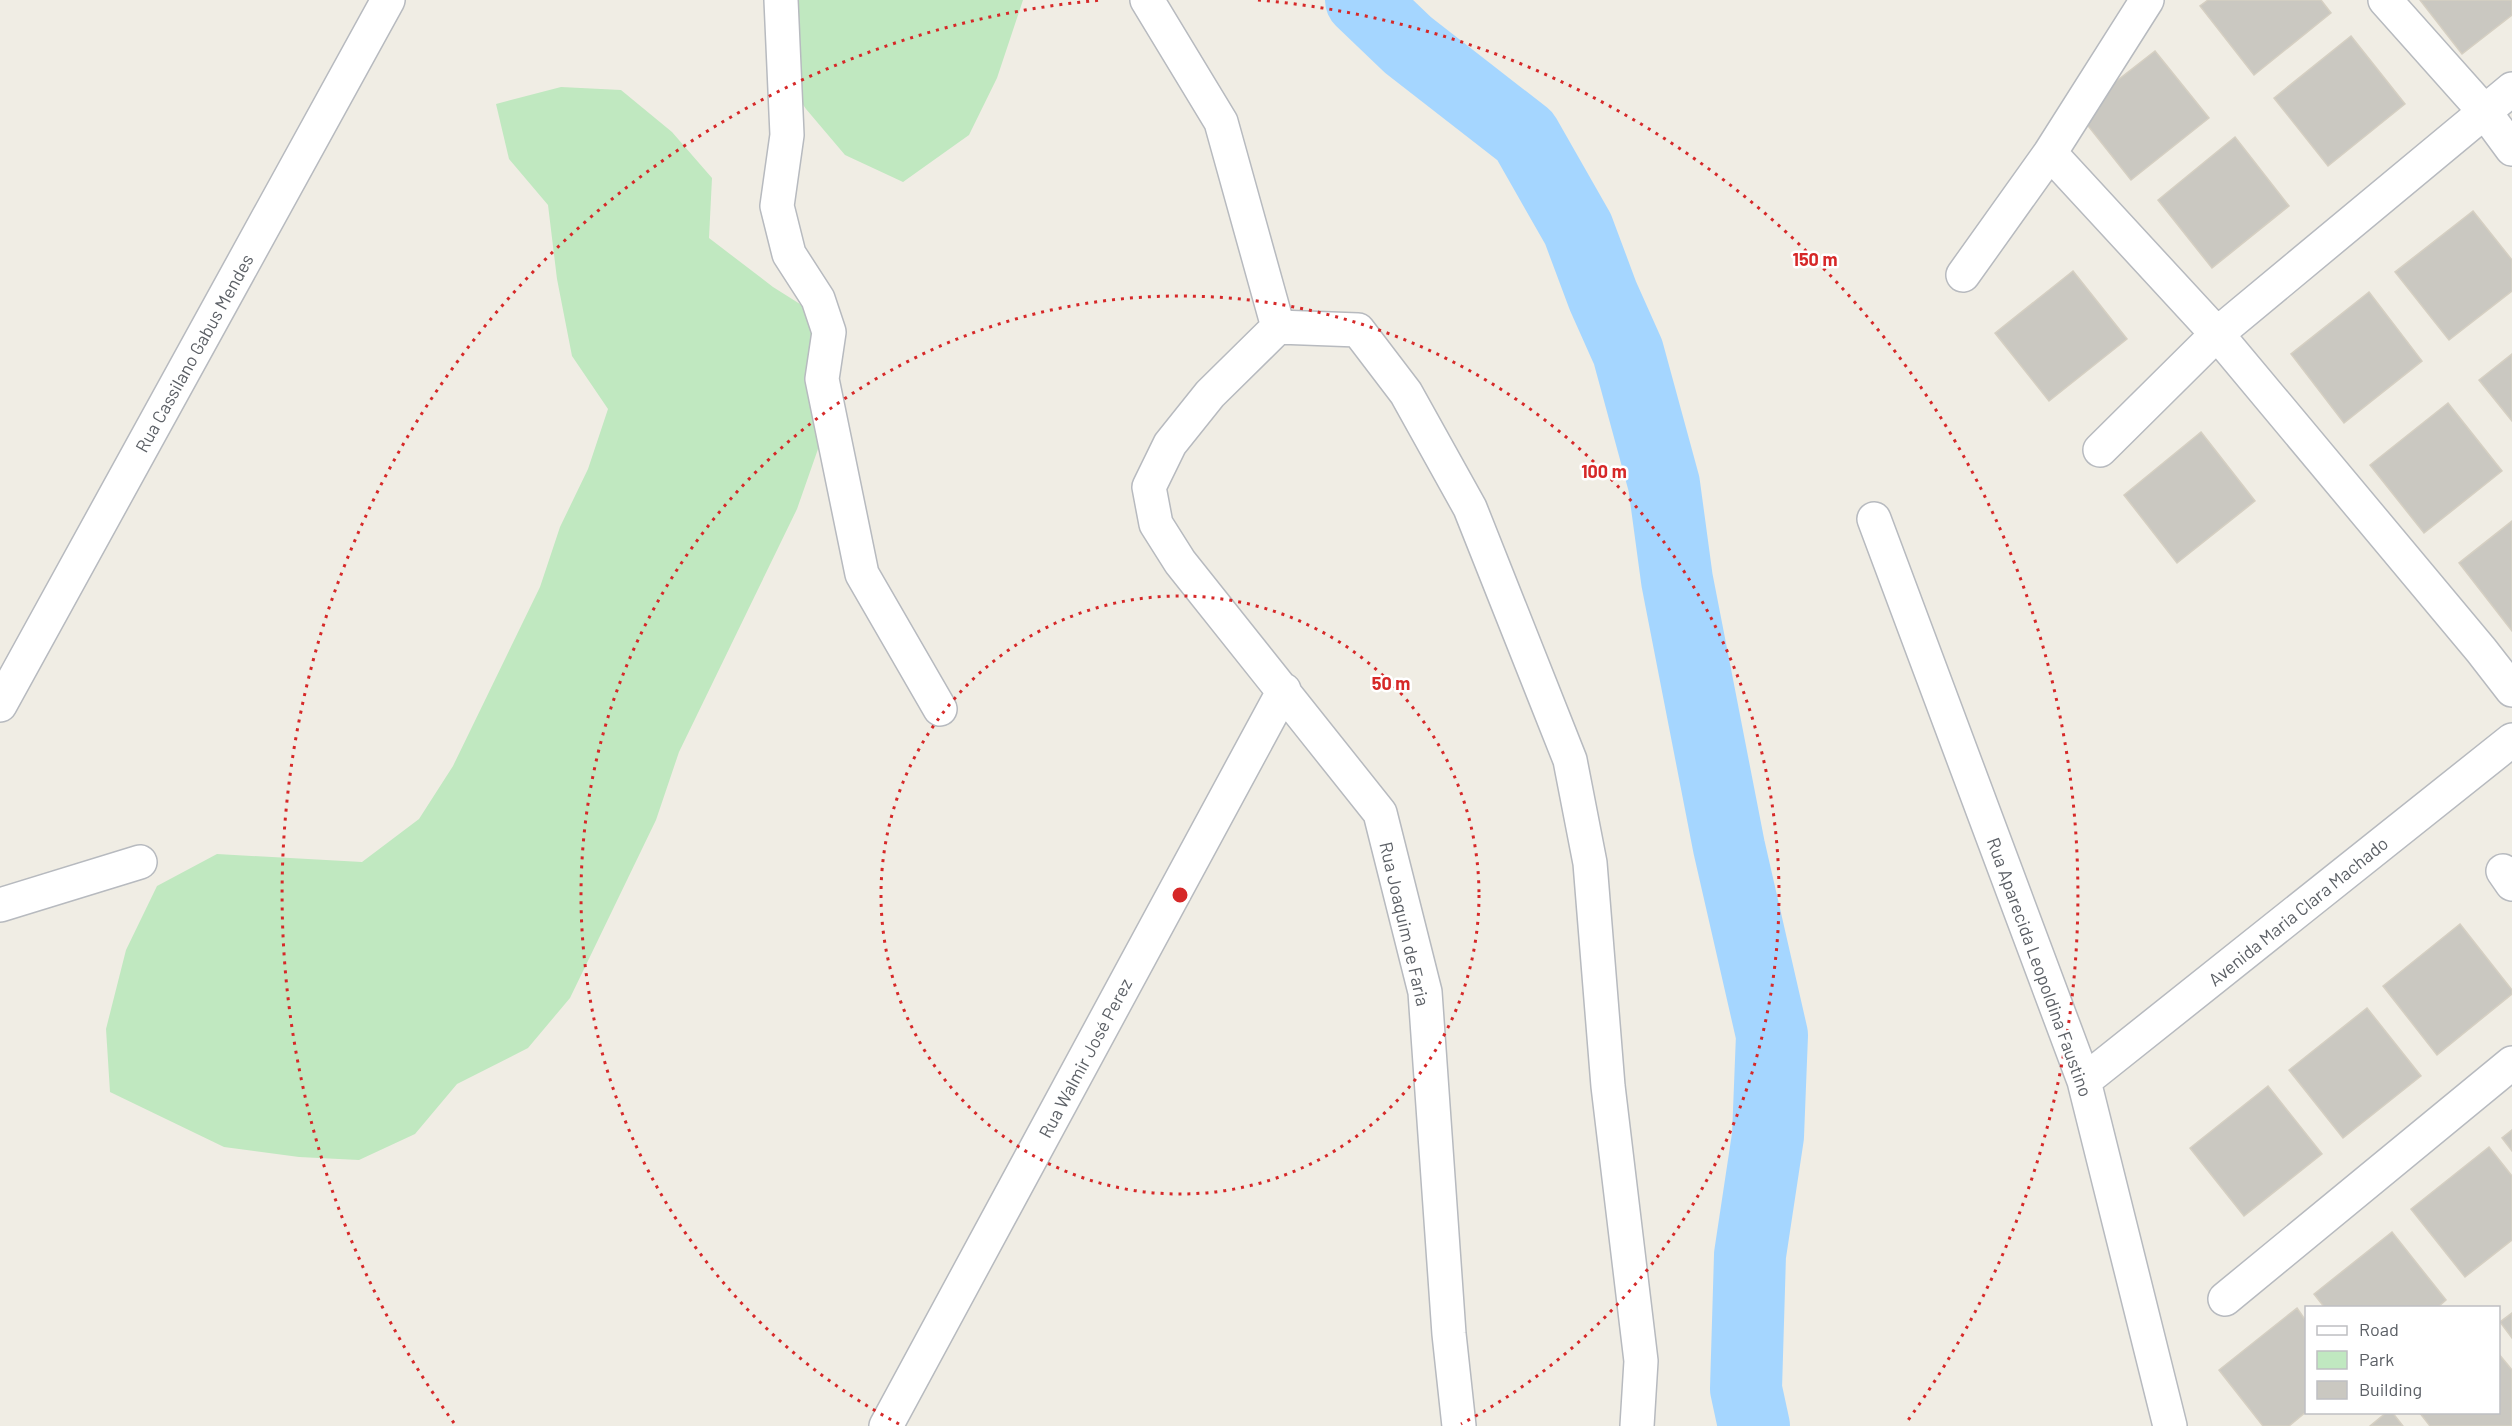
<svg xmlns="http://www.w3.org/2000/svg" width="2512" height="1426" viewBox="0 0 2512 1426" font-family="Barlow,sans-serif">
  <rect width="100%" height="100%" fill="#f0ede4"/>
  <path fill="#c0e8c0" d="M766,0H1023L997,78L969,135L903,182L845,155L806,109L770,56Z
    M561,87L621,90L672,132L712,178L709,238L773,287L827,321L831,385L818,449L797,509L679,752L656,820L570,998L528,1048L457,1084L415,1134L359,1160L299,1157L224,1147L110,1092L106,1029L126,950L157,886L217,854L362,862L419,819L453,766L540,587L560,527L588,469L608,409L572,356L557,279L548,205L509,159L496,104Z"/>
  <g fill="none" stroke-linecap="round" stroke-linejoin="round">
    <path stroke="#a5d6ff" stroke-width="72" d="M1361,0L1408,45L1525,136L1578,229L1603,296L1628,352L1664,484L1677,580L1729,847L1772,1035L1768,1136L1750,1255L1746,1389L1754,1426"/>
  </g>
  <path fill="#cac8c1" stroke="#d5cfc2" stroke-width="1.5" d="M2208,0H2321L2331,13L2254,75L2200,6Z
    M2420,0H2512V15L2462,54Z
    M2351,36L2405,104L2328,166L2274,98Z
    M2155,51L2209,118L2131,180L2077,112Z
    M2235,137L2289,206L2212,268L2158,200Z
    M2473,211L2512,260V291L2449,340L2395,272Z
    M2073,271L2127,339L2049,401L1995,333Z
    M2369,292L2422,361L2344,423L2291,354Z
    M2512,354V421L2479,380Z
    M2448,403L2502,471L2424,533L2370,465Z
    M2201,432L2255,501L2177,563L2124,495Z
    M2512,521V631L2459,563Z
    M2460,924L2512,990V994L2437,1055L2383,986Z
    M2367,1008L2421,1076L2343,1138L2289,1070Z
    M2268,1086L2322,1154L2244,1216L2190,1148Z
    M2512,1130V1151L2502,1138Z
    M2489,1147L2512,1176V1240L2465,1277L2411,1209Z
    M2392,1232L2446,1300L2437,1308H2325L2314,1294Z
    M2297,1308L2306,1321V1412L2289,1426H2263L2219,1370Z
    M2512,1313V1338L2500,1322Z
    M2498,1353L2512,1370V1426H2430L2419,1412H2498Z
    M2387,1412H2392L2403,1426H2370Z"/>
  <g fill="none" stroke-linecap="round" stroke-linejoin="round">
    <defs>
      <path id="minor" d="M781,0L787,135L777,206L789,254L818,299L829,332L822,379L862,574L940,709
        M1147,0L1221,122L1278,327L1210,394L1170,444L1149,487L1156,524L1180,562L1380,813L1425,992L1449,1334L1459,1426
        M2385,0L2484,111L2512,149
        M2050,153L2217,334L2481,650L2512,690
        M1963,275L2050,153L2147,0
        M1278,327L1358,330L1406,393L1470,508L1570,760L1590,863L1608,1086L1641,1361L1637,1426
        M2100,450L2217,334L2512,89
        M1874,519L2084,1081L2170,1426
        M0,705L388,0
        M2503,871L2512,884
        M0,905L140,862
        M2084,1081L2512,740
        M2225,1299L2512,1063
        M886,1426L1284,690"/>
    </defs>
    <use href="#minor" stroke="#b7babf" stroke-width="36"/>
    <use href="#minor" stroke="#fff" stroke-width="33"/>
  </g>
  <g fill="none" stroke="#d62828" stroke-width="3" stroke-dasharray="3 6">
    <circle cx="1180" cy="895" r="299"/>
    <path d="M899 1424A599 599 0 1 1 1461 1424"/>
    <path d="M454 1423A898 898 0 0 1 1102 0M1258 0A898 898 0 0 1 1906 1423"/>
  </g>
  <g text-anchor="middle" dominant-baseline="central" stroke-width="5" stroke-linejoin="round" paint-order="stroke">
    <g font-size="18" fill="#5c6066" stroke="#fff">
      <text transform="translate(194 353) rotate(-61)">Rua Cassilano Gabus Mendes</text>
      <text transform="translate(2298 911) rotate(-39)">Avenida Maria Clara Machado</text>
      <text transform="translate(1405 924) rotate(77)">Rua Joaquim de Faria</text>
      <text transform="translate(2040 967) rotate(70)">Rua Aparecida Leopoldina Faustino</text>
      <text transform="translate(1085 1058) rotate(-62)">Rua Walmir José Perez</text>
    </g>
  </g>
  <circle cx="1180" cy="895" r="9" fill="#d62828" stroke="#fff" stroke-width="3"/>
  <g font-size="18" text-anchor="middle" font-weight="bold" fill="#d62828" stroke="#fff" stroke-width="5" stroke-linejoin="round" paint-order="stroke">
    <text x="1815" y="266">150 m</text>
    <text x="1604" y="478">100 m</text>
    <text x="1391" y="690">50 m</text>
  </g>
  <rect x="2305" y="1306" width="195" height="108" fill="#ffffff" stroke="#bebfc2" stroke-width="1.5"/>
  <rect x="2317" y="1326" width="30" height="9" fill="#ffffff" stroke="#bebfc2" stroke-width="1.5"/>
  <text x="2359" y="1336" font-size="18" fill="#5c6066">Road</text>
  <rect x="2317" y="1351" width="30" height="18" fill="#c0e8c0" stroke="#bebfc2" stroke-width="1.5"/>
  <text x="2359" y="1366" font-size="18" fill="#5c6066">Park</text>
  <rect x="2317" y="1381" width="30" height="18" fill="#cac8c1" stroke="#bebfc2" stroke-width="1.5"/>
  <text x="2359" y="1396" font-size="18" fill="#5c6066">Building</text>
</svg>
